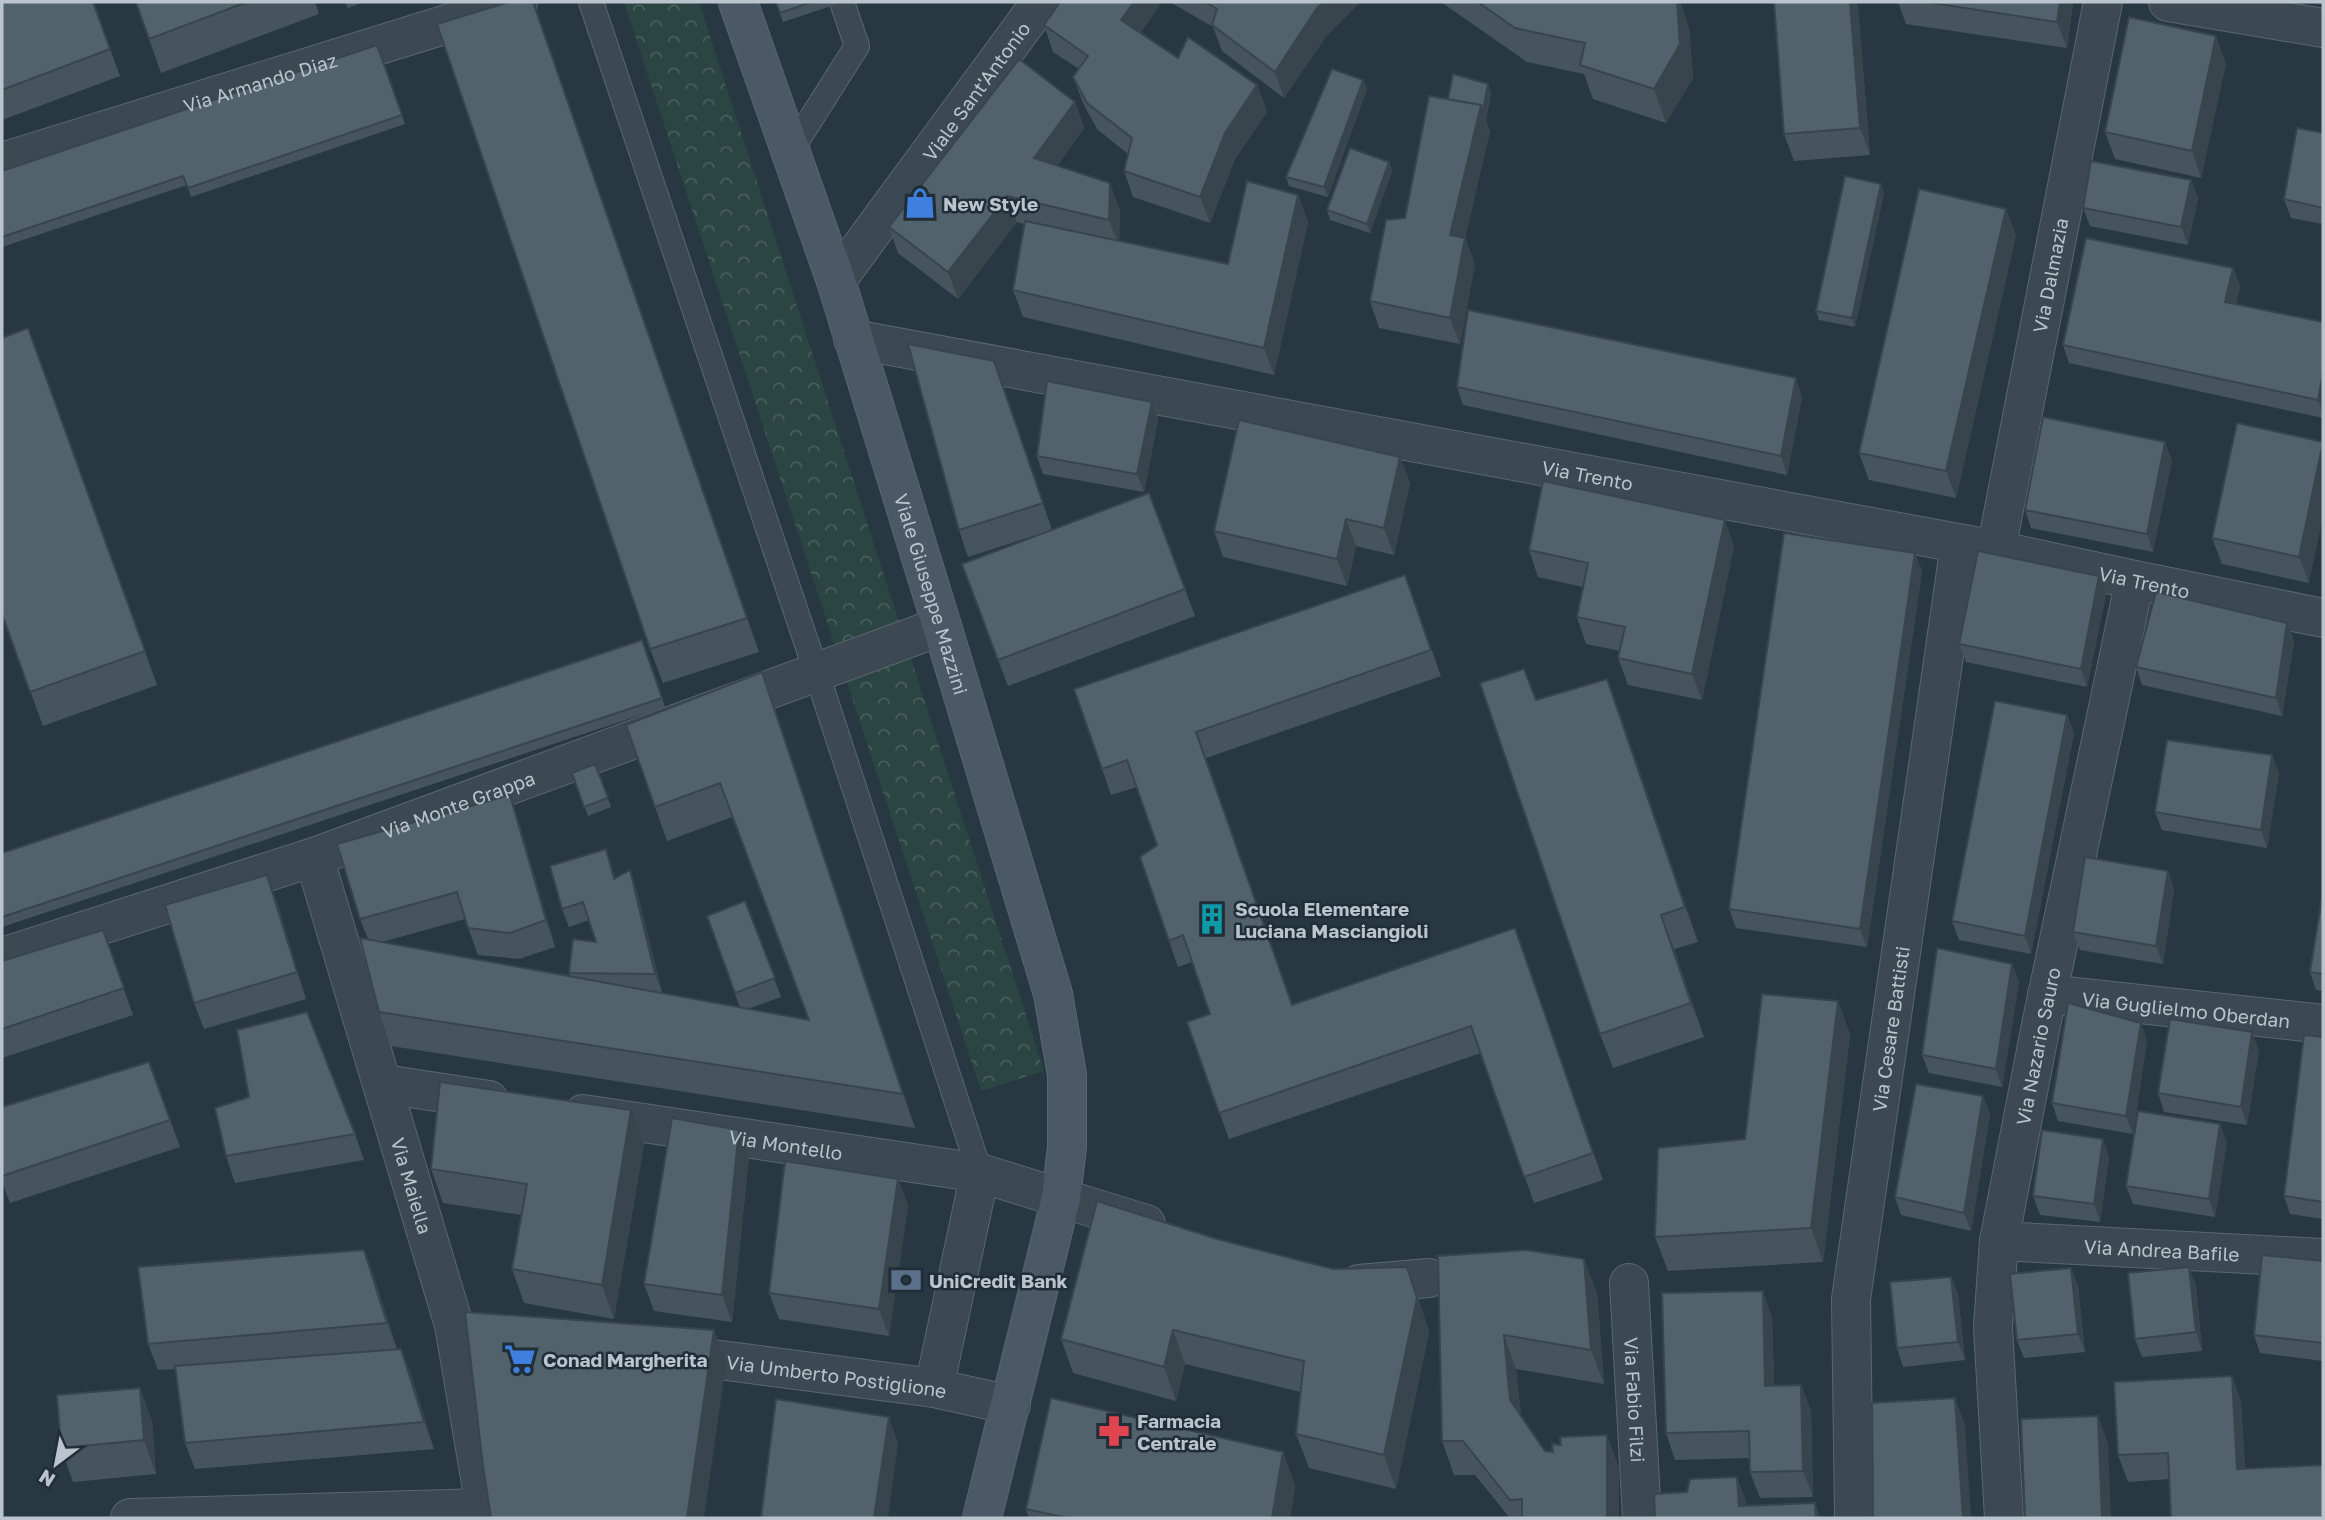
<svg xmlns="http://www.w3.org/2000/svg" width="2325" height="1520" viewBox="0 0 2325 1520" font-family="'Golos Text',sans-serif">
  <defs>
    <pattern id="park-crowns" width="20" height="18" patternUnits="userSpaceOnUse" patternTransform="scale(1.75)"><rect width="20" height="18" fill="#2b4543"/><path d="M2 6a3 3 0 1 1 6 0M12 15a3 3 0 1 1 6 0" fill="none" stroke="#485e5d"/></pattern>
  </defs>
  <rect width="100%" height="100%" fill="#283842"/>
  <path fill="url(#park-crowns)" d="M624,2H699L1044,1071L981,1091Z"/>
  <g fill="none" stroke-linecap="round" stroke-linejoin="round">
    <defs>
      <path id="service" d="M591,2L816,671L980,1173
        M790,152L857,46L842,2"/>
      <g id="minor">
        <path d="M2168,2L2323,28"/>
        <path id="s1" d="M2,162L518,2"/>
        <path id="s2" d="M836,281L1041,2"/>
        <path id="s3" d="M1996,550L2103,2"/>
        <path id="s4" d="M314,857L454,1325L487,1518"/>
        <path id="s5" d="M2,957L314,857L942,626"/>
        <path id="s6" d="M2047,994L2323,1024"/>
        <path d="M384,1084L489,1100"/>
        <path id="s7" d="M583,1114L980,1173"/>
        <path id="s8" d="M1999,1241L2323,1258"/>
        <path id="s9" d="M1629,1283L1642,1518"/>
        <path d="M1359,1284L1429,1278"/>
        <path id="s10" d="M674,1354L934,1388L1011,1405"/>
        <path d="M934,1388L980,1173L1146,1224"/>
        <path d="M130,1518L485,1508"/>
        <path id="s11" d="M1854,1518L1851,1299L1960,544"/>
        <path id="s12" d="M2004,1518L1993,1327L1999,1241L2041,1025L2135,580"/>
      </g>
      <g id="tertiary">
        <path id="s13" d="M853,339L1996,550L2135,580L2323,618"/>
      </g>
      <g id="secondary">
        <path id="s14" d="M738,2L836,281L942,626L1053,994L1067,1075V1147L1061,1198L982,1518"/>
      </g>
    </defs>
    <use href="#service" stroke="#5a676f" stroke-width="26"/>
    <use href="#minor" stroke="#5a676f" stroke-width="40"/>
    <use href="#tertiary" stroke="#5a676f" stroke-width="40"/>
    <use href="#secondary" stroke="#5a676f" stroke-width="40"/>
    <use href="#service" stroke="#3c4952" stroke-width="24"/>
    <use href="#minor" stroke="#3c4952" stroke-width="38"/>
    <use href="#tertiary" stroke="#3c4952" stroke-width="38"/>
    <use href="#secondary" stroke="#4a5965" stroke-width="38"/>
  </g>
  <path fill="#46545e" d="M2,2H93L120,76L2,120Z
    M136,2H315L319,14L161,73Z
    M345,2H364L348,8Z
    M533,2L759,652L663,683L650,649Z
    M776,2H843L783,22Z
    M1060,2H1162L1141,32L1178,58L1257,85L1267,112L1235,159L1210,223L1133,197L1124,171L1128,154L1097,129L1083,103L1073,77L1079,69L1053,52L1044,25Z
    M1170,2H1360L1327,35L1284,98L1222,51L1213,27Z
    M1441,2H1680L1689,28L1693,78L1666,123L1593,99L1584,74L1527,62Z
    M1774,2H1856L1858,7L1870,155L1794,161L1784,134Z
    M1898,2H2073L2067,48L1906,24Z
    M2312,2H2323V5L2313,3Z
    M377,45L405,124L191,197L187,185L2,247V171Z
    M2226,63L2201,178L2115,159L2105,132Z
    M1363,80L1367,89L1328,197L1289,186L1286,177Z
    M1491,93L1486,121L1490,131L1465,238L1475,264L1460,344L1379,328L1370,301L1405,218L1448,99Z
    M1075,102L1084,128L1057,166L1120,210L1119,241L1228,264L1298,195L1308,222L1274,375L1023,317L1013,290L1024,224L1017,222L958,299L898,253L889,227Z
    M2323,133V224L2291,218L2284,199Z
    M1389,162L1392,171L1370,233L1330,220L1327,210Z
    M2191,180L2198,198L2188,245L2090,226L2083,208Z
    M1884,193L1855,327L1819,320L1816,311Z
    M2016,235L1956,498L1869,480L1859,453Z
    M2233,268L2240,286L2236,304L2323,322V418L2069,363L2063,345Z
    M28,328L157,685L43,726L2,614Z
    M1004,387L1052,530L1149,493L1195,616L1008,686L962,564L1052,530L968,557L959,530Z
    M1457,387L1802,397L1787,475L1463,405Z
    M1152,402L1158,420L1144,492L1043,474L1037,456Z
    M2323,442L2309,583L2222,564L2212,538Z
    M1400,457L1410,483L1394,555L1356,546L1347,586L1223,557L1214,531Z
    M2172,460L2153,552L2031,528L2025,510Z
    M1734,546L1702,700L1628,685L1618,658L1620,651L1586,644L1577,617L1583,587L1538,577L1529,550Z
    M1922,571L1867,947L1736,928L1729,909Z
    M1405,575L1441,676L1206,758L1292,1005L1515,928L1603,1180L1534,1203L1481,1053L1229,1139L1187,1022L1210,1014L1192,962L1178,967L1140,857L1157,845L1137,787L1111,795L1102,769Z
    M2099,576L2106,594L2087,687L1966,662L1959,644Z
    M2287,623L2294,641L2282,716L2142,685L2136,667Z
    M642,640L665,707L2,927V853Z
    M1607,679L1698,942L1674,949L1704,1037L1613,1068L1600,1034L1536,700Z
    M774,706L915,1128L391,1046L379,1012L368,939L360,919L519,822L555,947L519,959L478,955L465,919L382,942L570,977L569,973L596,942L589,920L569,927L562,909L606,849L615,878L636,888L662,992H655L740,1008L707,916L745,901L781,997L748,1009L809,1020L732,817L667,841L626,725Z
    M2067,715L2074,733L2031,954L1959,940L1952,921Z
    M595,764L611,807L588,816L572,773Z
    M2279,773L2267,848L2162,830L2155,812Z
    M2168,871L2174,889L2163,964L2080,950L2073,932Z
    M2323,898V991L2316,990L2310,972Z
    M277,902L306,999L204,1029L194,1003Z
    M103,930L133,1015L2,1058V961Z
    M2012,964L2019,982L2002,1087L1929,1073L1922,1055Z
    M1838,1001L1850,1035L1823,1262L1668,1271L1655,1237L1745,1139Z
    M2141,1023L2147,1041L2133,1134L2058,1121L2052,1103Z
    M2323,1037V1219L2290,1214L2284,1196Z
    M2259,1050L2247,1125L2164,1112L2158,1093Z
    M149,1062L180,1147L10,1203L2,1182V1107Z
    M1983,1096L1990,1114L1971,1231L1901,1215L1895,1197Z
    M739,1130L749,1156L732,1322L654,1311L644,1284Z
    M355,1134L364,1160L235,1183L226,1156Z
    M2227,1142L2215,1217L2133,1204L2126,1186Z
    M644,1144L614,1319L524,1303L512,1269L522,1215L443,1203L431,1169Z
    M2109,1157L2100,1222L2040,1215L2033,1196Z
    M898,1179L908,1205L889,1336L779,1319L769,1293Z
    M1217,1239L1419,1301L1429,1332L1396,1489L1309,1468L1296,1434L1301,1392L1185,1364L1176,1401L1073,1373L1061,1339Z
    M364,1250L374,1277L397,1349H401L411,1375L434,1449L195,1469L185,1443L175,1369L158,1370L148,1344Z
    M1438,1256L1597,1293L1604,1384L1516,1369L1521,1416L1545,1451L1553,1452L1561,1445L1607,1435L1619,1469V1518H1510L1475,1475H1454L1442,1441Z
    M2323,1261V1361L2260,1353L2254,1335Z
    M2071,1268L2078,1286L2085,1352L2024,1358L2017,1340Z
    M1951,1277L1958,1295L1965,1360L1903,1367L1897,1348Z
    M2196,1285L2202,1351L2142,1357L2135,1339Z
    M1772,1317L1774,1385H1801L1811,1411L1813,1497L1760,1498L1750,1472V1458L1675,1460L1666,1433Z
    M2232,1376L2241,1403L2245,1469L2169,1479L2128,1482L2118,1455Z
    M140,1388L152,1422L156,1474L73,1482L61,1448Z
    M1283,1452L1295,1486L1290,1518H1029L1026,1509Z"/>
  <path fill="#39454c" d="M533,2L543,29L759,652L747,618Z
    M1134,2H1162L1131,46L1121,20Z
    M1324,2H1360L1327,35L1284,98L1275,72L1317,8Z
    M1677,2H1680L1689,28L1693,78L1666,123L1654,89Z
    M1850,2H1856L1858,7L1870,155L1860,128Z
    M2060,2H2073L2067,48L2057,22Z
    M2216,36L2226,63L2201,178L2192,151Z
    M1363,80L1367,89L1328,197L1324,187Z
    M1488,84L1491,93L1486,121L1490,131L1465,238L1475,264L1460,344L1450,318V235L1481,105Z
    M1257,85L1267,112L1235,159L1210,223L1200,197L1225,133Z
    M1075,102L1084,128L1044,184L1034,158Z
    M1389,162L1392,171L1370,233L1367,224Z
    M2191,180L2198,198L2188,245L2181,227Z
    M1110,183L1120,210L1119,246L1109,220Z
    M1881,184L1884,193L1855,327L1852,318Z
    M1298,195L1308,222L1274,375L1264,348Z
    M1007,196L1017,222L958,299L948,272Z
    M2006,209L2016,235L1956,498L1946,471Z
    M2233,268L2240,286L2232,320L2225,302Z
    M994,361L1004,387L1052,530L1043,503Z
    M2323,373V415L2318,400Z
    M1796,378L1802,397L1787,475L1781,456Z
    M1152,402L1158,420L1144,492L1137,474Z
    M2165,442L2172,460L2153,552L2147,534Z
    M2323,443V516L2309,583L2299,557Z
    M1400,457L1410,483L1394,555L1384,528Z
    M1346,519L1356,546L1347,586L1337,559Z
    M1725,520L1734,546L1702,700L1692,674Z
    M1915,553L1922,571L1867,947L1860,929Z
    M2099,576L2106,594L2087,687L2081,669Z
    M2287,623L2294,641L2282,716L2276,698Z
    M762,672L774,706L915,1128L903,1094Z
    M1607,679L1620,713L1698,942L1685,907Z
    M2067,715L2074,733L2031,954L2025,936Z
    M2272,755L2279,773L2267,848L2261,830Z
    M510,795L519,822L555,947L546,920Z
    M606,849L612,867L620,898L614,879Z
    M630,870L636,888L662,992L655,974Z
    M2168,871L2174,889L2163,964L2156,946Z
    M267,875L277,902L306,999L297,972Z
    M1661,915L1674,949L1704,1037L1691,1003Z
    M2012,964L2019,982L2002,1087L1996,1069Z
    M1838,1001L1850,1035L1823,1262L1811,1228Z
    M2141,1023L2147,1041L2133,1134L2126,1116Z
    M2252,1032L2259,1050L2247,1125L2241,1107Z
    M1983,1096L1990,1114L1971,1231L1964,1213Z
    M631,1110L644,1144L614,1319L602,1285Z
    M2220,1124L2227,1142L2215,1217L2209,1199Z
    M739,1130L749,1156L732,1322L722,1295Z
    M2103,1139L2109,1157L2100,1222L2094,1204Z
    M898,1179L908,1205L889,1336L879,1309Z
    M364,1250L374,1277L397,1350L387,1323Z
    M1584,1259L1597,1293L1604,1384L1591,1350Z
    M1407,1267L1429,1332L1396,1489L1384,1455Z
    M2189,1267L2196,1285L2202,1351L2196,1332Z
    M2071,1268L2078,1286L2085,1352L2078,1334Z
    M1951,1277L1958,1295L1965,1360L1958,1342Z
    M1763,1291L1772,1317L1775,1412L1765,1386Z
    M714,1330L726,1364L704,1518H687Z
    M1173,1330L1185,1364L1176,1401L1164,1367Z
    M1504,1335L1516,1369L1523,1434L1510,1400Z
    M401,1349L411,1375L434,1449L424,1422Z
    M2232,1376L2241,1403L2247,1496L2237,1469Z
    M1801,1385L1811,1411L1813,1497L1803,1471Z
    M140,1388L152,1422L156,1474L144,1440Z
    M1955,1398L1965,1425L1971,1518H1963Z
    M2098,1416L2108,1443L2111,1518H2102Z
    M889,1417L898,1443L888,1518H874Z
    M1607,1435L1619,1469V1518H1607Z
    M1283,1452L1295,1486L1290,1518H1272Z
    M1737,1477L1747,1504L1748,1518L1739,1506Z
    M1815,1503L1821,1518H1816Z"/>
  <path fill="#51626d" stroke="#39454c" stroke-width="2" d="M2,2H93L110,49L2,90Z
    M136,2H247L149,39Z
    M509,2H533L747,618L650,649L437,24Z
    M776,2H812L780,13Z
    M1060,2H1134L1121,20L1178,58L1188,37L1257,85L1225,133L1200,197L1124,171L1132,138L1087,103L1073,77L1088,56L1044,25Z
    M1205,2H1324L1317,8L1275,72L1212,25L1217,9Z
    M1478,2H1677L1680,44L1654,89L1580,65L1585,43L1515,28Z
    M1774,2H1850L1860,128L1784,134Z
    M1925,2H2060L2057,22Z
    M2129,17L2216,36L2192,151L2105,132Z
    M377,45L402,115L188,188L183,176L2,237V171Z
    M1019,59L1075,102L1034,158L1110,183L1109,220L1007,196L948,272L889,227Z
    M1332,69L1363,80L1324,187L1286,177Z
    M1453,74L1488,84L1483,111L1481,105L1448,99Z
    M1429,96L1481,105L1450,235L1465,238L1450,318L1370,301L1386,220L1405,218Z
    M2297,128L2323,133V208L2284,199Z
    M1350,148L1389,162L1367,224L1327,210Z
    M2091,161L2191,180L2181,227L2083,208Z
    M1845,176L1881,184L1852,318L1816,311Z
    M1247,181L1298,195L1264,348L1013,290L1025,221L1228,264Z
    M1919,189L2006,209L1946,471L1859,453Z
    M2086,238L2233,268L2225,302L2323,322V373L2318,400L2063,345Z
    M1468,310L1796,378L1781,456L1457,387Z
    M28,328L145,651L30,692L2,614V338Z
    M908,344L994,361L1043,503L959,530Z
    M1047,381L1152,402L1137,474L1037,456Z
    M2043,417L2165,442L2147,534L2025,510Z
    M1239,420L1400,457L1384,528L1346,519L1337,559L1214,531Z
    M2237,423L2323,442L2299,557L2212,538Z
    M1543,481L1725,520L1692,674L1618,658L1625,627L1577,617L1588,563L1529,550Z
    M1149,493L1185,589L998,660L962,564Z
    M1784,533L1915,553L1860,929L1729,909Z
    M1978,551L2099,576L2081,669L1959,644Z
    M1405,575L1431,650L1196,732L1292,1005L1515,928L1593,1153L1524,1177L1471,1026L1219,1113L1187,1022L1210,1014L1183,935L1169,941L1140,857L1157,845L1127,760L1102,769L1074,689Z
    M2156,592L2287,623L2276,698L2136,667Z
    M642,640L662,698L2,917V853Z
    M1524,669L1536,700L1607,679L1685,907L1661,915L1691,1003L1600,1034L1480,683Z
    M762,672L903,1094L379,1012L360,938L809,1020L720,783L655,807L626,725Z
    M1995,701L2067,715L2025,936L1952,921Z
    M2167,740L2272,755L2261,830L2155,812Z
    M595,764L608,798L584,807L572,773Z
    M510,795L546,920L510,933L468,928L457,892L360,919L337,844Z
    M606,849L614,879L630,870L655,974L569,973L573,939L596,942L583,902L562,909L550,866Z
    M2085,857L2168,871L2156,946L2073,932Z
    M267,875L297,972L194,1003L165,905Z
    M2322,897L2323,898V974L2310,972Z
    M745,901L775,978L735,993L707,916Z
    M103,930L124,988L2,1029V961Z
    M1937,948L2012,964L1996,1069L1922,1055Z
    M1762,994L1838,1001L1811,1228L1655,1237L1658,1148L1745,1139Z
    M2068,1003L2141,1023L2126,1116L2052,1103Z
    M307,1012L355,1134L226,1156L215,1108L249,1097L237,1030Z
    M2170,1019L2252,1032L2241,1107L2158,1093Z
    M2304,1035L2323,1037V1202L2284,1196Z
    M149,1062L170,1120L2,1176V1107Z
    M440,1082L631,1110L602,1285L512,1269L527,1184L431,1169Z
    M1916,1084L1983,1096L1964,1213L1895,1197Z
    M2138,1111L2220,1124L2209,1199L2126,1186Z
    M672,1118L739,1130L722,1295L644,1284Z
    M2042,1130L2103,1139L2094,1204L2033,1196Z
    M785,1161L898,1179L879,1309L769,1293Z
    M1097,1201L1217,1239L1333,1269L1407,1267L1417,1298L1384,1455L1296,1434L1304,1361L1173,1330L1164,1367L1061,1339Z
    M364,1250L387,1323L148,1344L138,1267Z
    M1526,1250L1584,1259L1591,1350L1504,1335L1510,1400L1545,1451L1553,1452L1552,1444L1561,1445L1560,1437L1607,1435V1518H1522V1499L1510,1500L1463,1441H1442L1438,1256Z
    M2262,1255L2323,1261V1343L2254,1335Z
    M2189,1267L2196,1332L2135,1339L2128,1273Z
    M2071,1268L2078,1334L2017,1340L2010,1274Z
    M1951,1277L1958,1342L1897,1348L1890,1282Z
    M1763,1291L1765,1386L1801,1385L1803,1471L1750,1472L1749,1431L1666,1433L1662,1293Z
    M465,1312L714,1330L687,1518H491L483,1466Z
    M401,1349L424,1422L185,1443L175,1366Z
    M2232,1376L2237,1469L2323,1465V1518H2171L2168,1453L2118,1455L2114,1382Z
    M140,1388L144,1440L61,1448L57,1395Z
    M1051,1398L1283,1452L1272,1518H1067L1026,1509Z
    M1955,1398L1963,1518H1873L1872,1403Z
    M776,1399L889,1417L874,1518H761Z
    M2098,1416L2102,1518H2025L2021,1419Z
    M1737,1477L1739,1506L1815,1503L1816,1518H1655L1654,1494L1687,1492L1690,1479Z"/>
  <defs>
    <symbol id="shop-bare" viewBox="-9 -9 18 18"><path d="M-5-2.5h2.3a2.7 3.5 0 0 1 5.4 0H5L5.5 6h-11ZM-1.5-2.5h3a1.5 2.3 0 0 0-3 0Z" fill="#3f7fe0" stroke="#212e38" stroke-width="2.5" paint-order="stroke"/></symbol>
    <symbol id="building-bare" viewBox="-9 -9 18 18"><path d="M-4-6H4V6H1V3H-1V6H-4ZM-2.5-4.3h1.7v1.8h-1.7ZM.8-4.3h1.7v1.8H.8ZM-2.5-1h1.7V.8h-1.7ZM.8-1h1.7V.8H.8Z" fill="#0f9aa8" stroke="#212e38" stroke-width="2.5" paint-order="stroke"/></symbol>
    <symbol id="bank-bare" viewBox="-9 -9 18 18"><path d="M-6-4H6V4H-6ZM0-2.3a2.3 2.3 0 1 0 0 4.6a2.3 2.3 0 1 0 0-4.6Z" fill="#5c6f8a" stroke="#212e38" stroke-width="2.5" paint-order="stroke"/></symbol>
    <symbol id="supermarket-bare" viewBox="-9 -9 18 18"><path d="M-6-5.5h2.5l.6 2H6L4.5 2H-2.5L-4.4-4H-6ZM-1.5 3.2a1.3 1.3 0 1 0 .1 0ZM3 3.2a1.3 1.3 0 1 0 .1 0Z" fill="#3f7fe0" stroke="#212e38" stroke-width="2.5" paint-order="stroke"/></symbol>
    <symbol id="pharmacy-bare" viewBox="-9 -9 18 18"><path d="M-2-6h4v4h4v4h-4v4h-4v-4h-4v-4h4Z" fill="#e0444e" stroke="#212e38" stroke-width="2.5" paint-order="stroke"/></symbol>
  </defs>
  <g fill-rule="evenodd">
    <use href="#shop-bare" x="898" y="181" width="44" height="44"/>
    <use href="#building-bare" x="1190" y="897" width="44" height="44"/>
    <use href="#bank-bare" x="884" y="1258" width="44" height="44"/>
    <use href="#supermarket-bare" x="498" y="1337" width="44" height="44"/>
    <use href="#pharmacy-bare" x="1092" y="1409" width="44" height="44"/>
  </g>
  <g text-anchor="middle" dominant-baseline="central" stroke-width="5" stroke-linejoin="round" paint-order="stroke">
    <g font-size="19" fill="#b9c4cc" stroke="#212e38">
      <text stroke="none"><textPath href="#s1" startOffset="270">Via Armando Diaz</textPath></text>
      <text stroke="none"><textPath href="#s2" startOffset="236">Viale Sant'Antonio</textPath></text>
      <text stroke="none"><textPath href="#s3" startOffset="280">Via Dalmazia</textPath></text>
      <text stroke="none"><textPath href="#s13" startOffset="747">Via Trento</textPath></text>
      <text stroke="none"><textPath href="#s13" startOffset="1314">Via Trento</textPath></text>
      <text stroke="none"><textPath href="#s14" startOffset="623">Viale Giuseppe Mazzini</textPath></text>
      <text stroke="none"><textPath href="#s5" startOffset="481">Via Monte Grappa</textPath></text>
      <text stroke="none"><textPath href="#s6" startOffset="140">Via Guglielmo Oberdan</textPath></text>
      <text stroke="none"><textPath href="#s11" startOffset="492">Via Cesare Battisti</textPath></text>
      <text stroke="none"><textPath href="#s12" startOffset="476">Via Nazario Sauro</textPath></text>
      <text stroke="none"><textPath href="#s7" startOffset="205">Via Montello</textPath></text>
      <text stroke="none"><textPath href="#s4" startOffset="343">Via Maiella</textPath></text>
      <text stroke="none"><textPath href="#s8" startOffset="163">Via Andrea Bafile</textPath></text>
      <text stroke="none"><textPath href="#s10" startOffset="164">Via Umberto Postiglione</textPath></text>
      <text stroke="none"><textPath href="#s9" startOffset="117">Via Fabio Filzi</textPath></text>
    </g>
    <g font-size="19" font-weight="bold" fill="#b9c4cc" stroke="#212e38" text-anchor="start">
      <text x="943" y="203">New Style</text>
      <text x="1235" y="908">Scuola Elementare<tspan x="1235" dy="22">Luciana Masciangioli</tspan></text>
      <text x="929" y="1280">UniCredit Bank</text>
      <text x="543" y="1359">Conad Margherita</text>
      <text x="1137" y="1420">Farmacia<tspan x="1137" dy="22">Centrale</tspan></text>
    </g>
  </g>
  <rect width="2325" height="1520" fill="none" stroke="#b9c4cc" stroke-width="7"/>
  <g transform="translate(56 1464) rotate(212)" stroke="#212e38" stroke-width="5" paint-order="stroke">
  <path d="M0-5L12 26L0 18L-12 26Z" fill="#b9c4cc"/>
  <text y="-10" font-size="19" font-weight="bold" text-anchor="middle" fill="#b9c4cc">N</text>
  </g>
</svg>
